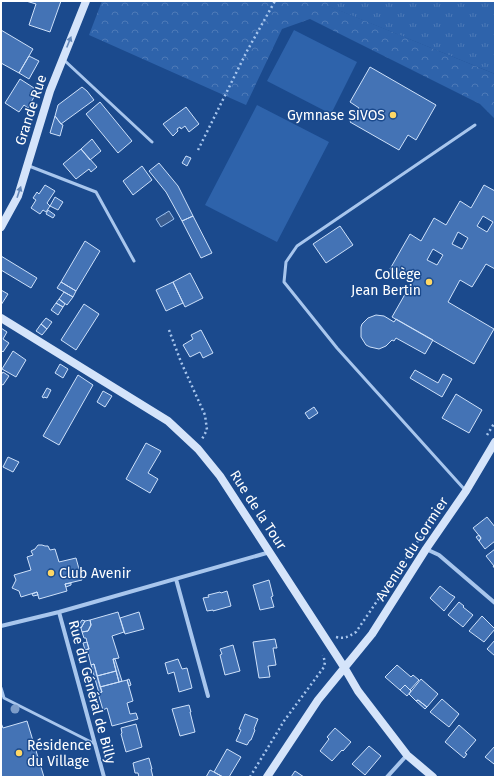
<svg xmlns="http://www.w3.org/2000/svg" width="496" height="778" viewBox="0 0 496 778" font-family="'Fira Sans',sans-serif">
  <defs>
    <pattern id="grass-tufts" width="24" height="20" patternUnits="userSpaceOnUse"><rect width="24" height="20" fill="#2e63ab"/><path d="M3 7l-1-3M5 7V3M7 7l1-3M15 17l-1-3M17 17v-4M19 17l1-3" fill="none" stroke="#4d7ab8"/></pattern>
    <pattern id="forest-crowns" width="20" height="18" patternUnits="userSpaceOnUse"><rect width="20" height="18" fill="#2e63ab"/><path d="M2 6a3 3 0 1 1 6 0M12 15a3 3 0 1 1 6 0" fill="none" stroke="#4d7ab8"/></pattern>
    <pattern id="water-ripples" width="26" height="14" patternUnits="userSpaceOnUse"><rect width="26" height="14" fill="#3c5e90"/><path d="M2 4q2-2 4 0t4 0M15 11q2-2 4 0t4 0" fill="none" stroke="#5976a1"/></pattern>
  </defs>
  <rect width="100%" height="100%" fill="#1b4a8d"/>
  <path fill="url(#grass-tufts)" d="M331,1H495V74L328,6Z"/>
  <path fill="url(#forest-crowns)" d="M102,1H331L329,6L495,74V119L480,104L310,19L282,29L246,105L89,35Z"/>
  <path fill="#2e63ab" d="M294,30L357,62L331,114L267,81Z
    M257,105L329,142L277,242L205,205Z"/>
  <path fill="url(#water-ripples)" stroke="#9bc0ef" d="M169,211L174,219L161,227L156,219Z"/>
  <path fill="#4473b5" stroke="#cee1fa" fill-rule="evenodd" d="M26,1H61L50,32L29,25L36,4Z
    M1,30L33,49L19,73L1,63Z
    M29,56L39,61L29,79L19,73Z
    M370,67L436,105L416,140L408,135L399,150L350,122L359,108L350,102Z
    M20,79L34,88L30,94L34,97L28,108L24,105L19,112L5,103Z
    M82,87L87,91L94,100L61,124L55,116L58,105Z
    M100,102L132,141L118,153L86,114Z
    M186,107L199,124L189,132L185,126L181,129L180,127L177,129L178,131L173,136L163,124Z
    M55,116L61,124L63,125L60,136L50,133Z
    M92,139L101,151L90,160L81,149Z
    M81,149L97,167L91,172L89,169L76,179L63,164Z
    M186,156L191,158L187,166L182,163Z
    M159,163L178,186L193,216L182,221L166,192L149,171Z
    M142,166L152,180L133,195L123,181Z
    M45,185L55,191L47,203L50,206L46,212L43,210L40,214L31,208L36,200L33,198L37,192L39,194Z
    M484,185L495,191V269L486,264L472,287L460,280L448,302L494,329L474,364L392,317L412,282L390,269L410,234L421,241L434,218L446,225L460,201L471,208ZM483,216L493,222L487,232L477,226ZM458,232L468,238L462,249L452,244ZM433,249L443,255L437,265L427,260Z
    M55,197L63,202L58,210L50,206Z
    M48,210L55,215L53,218L46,214Z
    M193,216L212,253L201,258L182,221Z
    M340,226L353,245L326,263L313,244Z
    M85,241L100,251L76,291L61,282Z
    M1,256L37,278L31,288L1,270Z
    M190,273L203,298L185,307L173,282Z
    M61,282L76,291L73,297L57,288Z
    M173,282L183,303L166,311L156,290Z
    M1,290L8,294L1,305Z
    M64,292L73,297L67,305L59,299Z
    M59,299L65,304L63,307L56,303Z
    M56,303L63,307L58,315L51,310Z
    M84,304L99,314L76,350L61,340Z
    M376,315L384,316L394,322L396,319L433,340L425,354L396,338L394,341L392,340L386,346L379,349L370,347L366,345L361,337V327L362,324L368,318Z
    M46,318L52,322L47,329L41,324Z
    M41,324L47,329L42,335L36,331Z
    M1,328L7,332L3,339L9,343L3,352L1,350Z
    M201,330L213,353L203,358L200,352L190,357L183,345L193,339L191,335Z
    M13,351L26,360L16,377L2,369Z
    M60,364L68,369L63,378L55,373Z
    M415,370L438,383L443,374L452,379L442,397L410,378Z
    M3,372L9,376L3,385L1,384V375Z
    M78,375L93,385L59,445L43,436Z
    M47,388L51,390L47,398L44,397V398L42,397Z
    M103,391L112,396L105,407L97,402Z
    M456,394L482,410L469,433L442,418Z
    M314,407L318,413L309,419L305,413Z
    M146,443L161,451L148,473L158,479L150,493L126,479Z
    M8,457L19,462L13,472L3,467Z
    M487,517L495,527V541L485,549L479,541L481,538L473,528Z
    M479,535L481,538L479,541L476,537Z
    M38,545H42L45,546H48L50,550L55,549L59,562L76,558L82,580L65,584L67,591L39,599L37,592L21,597L19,591L12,588L16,580L14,575L31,570L27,557L33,555L31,551L35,549Z
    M495,549V569L493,566H494L486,556Z
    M269,580L273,596L271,597L274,607L260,610L253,585Z
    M71,583V585L66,587L65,584Z
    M440,586L450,594L455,597L444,611L430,598Z
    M227,591L231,606L213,611V610L207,611L203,598L209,597L208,595L220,592L221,593Z
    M37,592L38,595L33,596L32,594Z
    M459,602L464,606L463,607L473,615L463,627L448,615Z
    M118,612L124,632L112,636L119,658L113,659L116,671L97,676L94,664L91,665L87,649H89L87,642L86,638H84L82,632L88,631L91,625L90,620Z
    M139,612L144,629L125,634L120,618Z
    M482,616L495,629L484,642L469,631Z
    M82,620L85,621L81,628L78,626Z
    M90,620L91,625L88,631L82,632L81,628L85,621Z
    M275,639L277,648H273L276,665L268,666L270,677L259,678L253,642Z
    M495,640V656L487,649Z
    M87,642L89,649L85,650L83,643Z
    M233,645L240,671L225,675L220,655L222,654L220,649Z
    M113,659H115L122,681L119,682Z
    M178,659L182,669L187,668L192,688L179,692L174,672L168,674L165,663Z
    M94,664L102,692L99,693L91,665Z
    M397,665L411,677L413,675L419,680L410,690L405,685L400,690L385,677Z
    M116,671L119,682L100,687L97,676Z
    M129,679L131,685L129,686L127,680Z
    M421,679L438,694L427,707L418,700L416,701L409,694Z
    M127,680L133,701L127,703L130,714L136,713L138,719L112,726L107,708L103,710L98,693L102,692L100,687Z
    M405,685L411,691L407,696L400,690Z
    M442,699L459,714L449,727L430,712Z
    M418,700L427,707L425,709L416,701Z
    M189,705L191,712H190L195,732L180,736L172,709Z
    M245,714L258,719L254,729L255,730L251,740H250L247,745L236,741L241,730L239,729Z
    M27,721L44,777H1V723L3,728Z
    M136,724L142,747L126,752L121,734L122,733L121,728Z
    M459,725L476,740L465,753L467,754L464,758L445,742Z
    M335,728L351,742L343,751L342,750L332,761L320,751L329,739L327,737Z
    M369,746L381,756L365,775L352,764Z
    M495,746V762L494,764L485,757Z
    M227,749L241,757L229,777H223L214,772Z
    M149,758L152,769H151L153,777H139L138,773H135L133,763Z
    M210,770L214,772L223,777H206Z
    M295,771L304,777H291Z"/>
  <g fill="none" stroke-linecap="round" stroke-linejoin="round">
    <path stroke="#a8c6ed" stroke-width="2.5" stroke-dasharray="2 3" stroke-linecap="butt" d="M198,150L247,51L275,1
      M169,330L181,362L205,415L207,430L202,439
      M487,435L495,422
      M336,637C345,639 348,637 356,632L422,535
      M250,777L284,721L324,667L325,662L323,655"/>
    <path stroke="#a8c6ed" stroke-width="3" d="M64,60L152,142
      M29,166L96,192L134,261
      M465,490L337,348L284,282L286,262L297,246L475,125
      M1,688L4,698L95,744"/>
    <path stroke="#a8c6ed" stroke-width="4" d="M426,549L439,555L495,603
      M176,579L208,696
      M59,612L104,777
      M1,626L59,612L270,552
      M387,777L407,755"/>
    <path stroke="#d5e4fa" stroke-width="8" d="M1,227L18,196L50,91L86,1
      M1,318L168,421L198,449L220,476L344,667L358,691L407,755L433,777
      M267,777L318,700L372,634L426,549L466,491L495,442"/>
  </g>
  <circle fill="#7d9dc9" cx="15" cy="709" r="4.5"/>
  <defs><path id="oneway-solid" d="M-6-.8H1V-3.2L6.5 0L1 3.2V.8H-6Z"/></defs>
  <g fill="#6588b9">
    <use href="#oneway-solid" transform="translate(69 42) rotate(-68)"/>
    <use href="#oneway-solid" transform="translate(19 192) rotate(-71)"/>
  </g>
  <g fill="#fed765" stroke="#1b4a8d" stroke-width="1.5">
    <circle cx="393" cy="115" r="4"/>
    <circle cx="429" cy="282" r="4"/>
    <circle cx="51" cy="573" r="4"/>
    <circle cx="19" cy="753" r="4"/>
  </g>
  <g text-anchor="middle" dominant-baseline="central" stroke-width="3" stroke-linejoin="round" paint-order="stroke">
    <g font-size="14" fill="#fff" stroke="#1b4a8d">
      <text transform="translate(31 110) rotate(-72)">Grande Rue</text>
      <text transform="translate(258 510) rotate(57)">Rue de la Tour</text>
      <text transform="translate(412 549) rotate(-57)">Avenue du Cormier</text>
      <text transform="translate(92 692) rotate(75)">Rue du Général de Billy</text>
    </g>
    <g font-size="14" fill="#fff" stroke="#1b4a8d" text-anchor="end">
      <text x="385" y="115">Gymnase SIVOS</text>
      <text x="421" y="274">Collège<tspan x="421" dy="16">Jean Bertin</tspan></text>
      <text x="59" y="573" text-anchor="start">Club Avenir</text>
      <text x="27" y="745" text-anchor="start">Résidence<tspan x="27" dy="16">du Village</tspan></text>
    </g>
  </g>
  <rect width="496" height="778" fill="none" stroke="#ffffff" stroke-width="4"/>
</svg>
